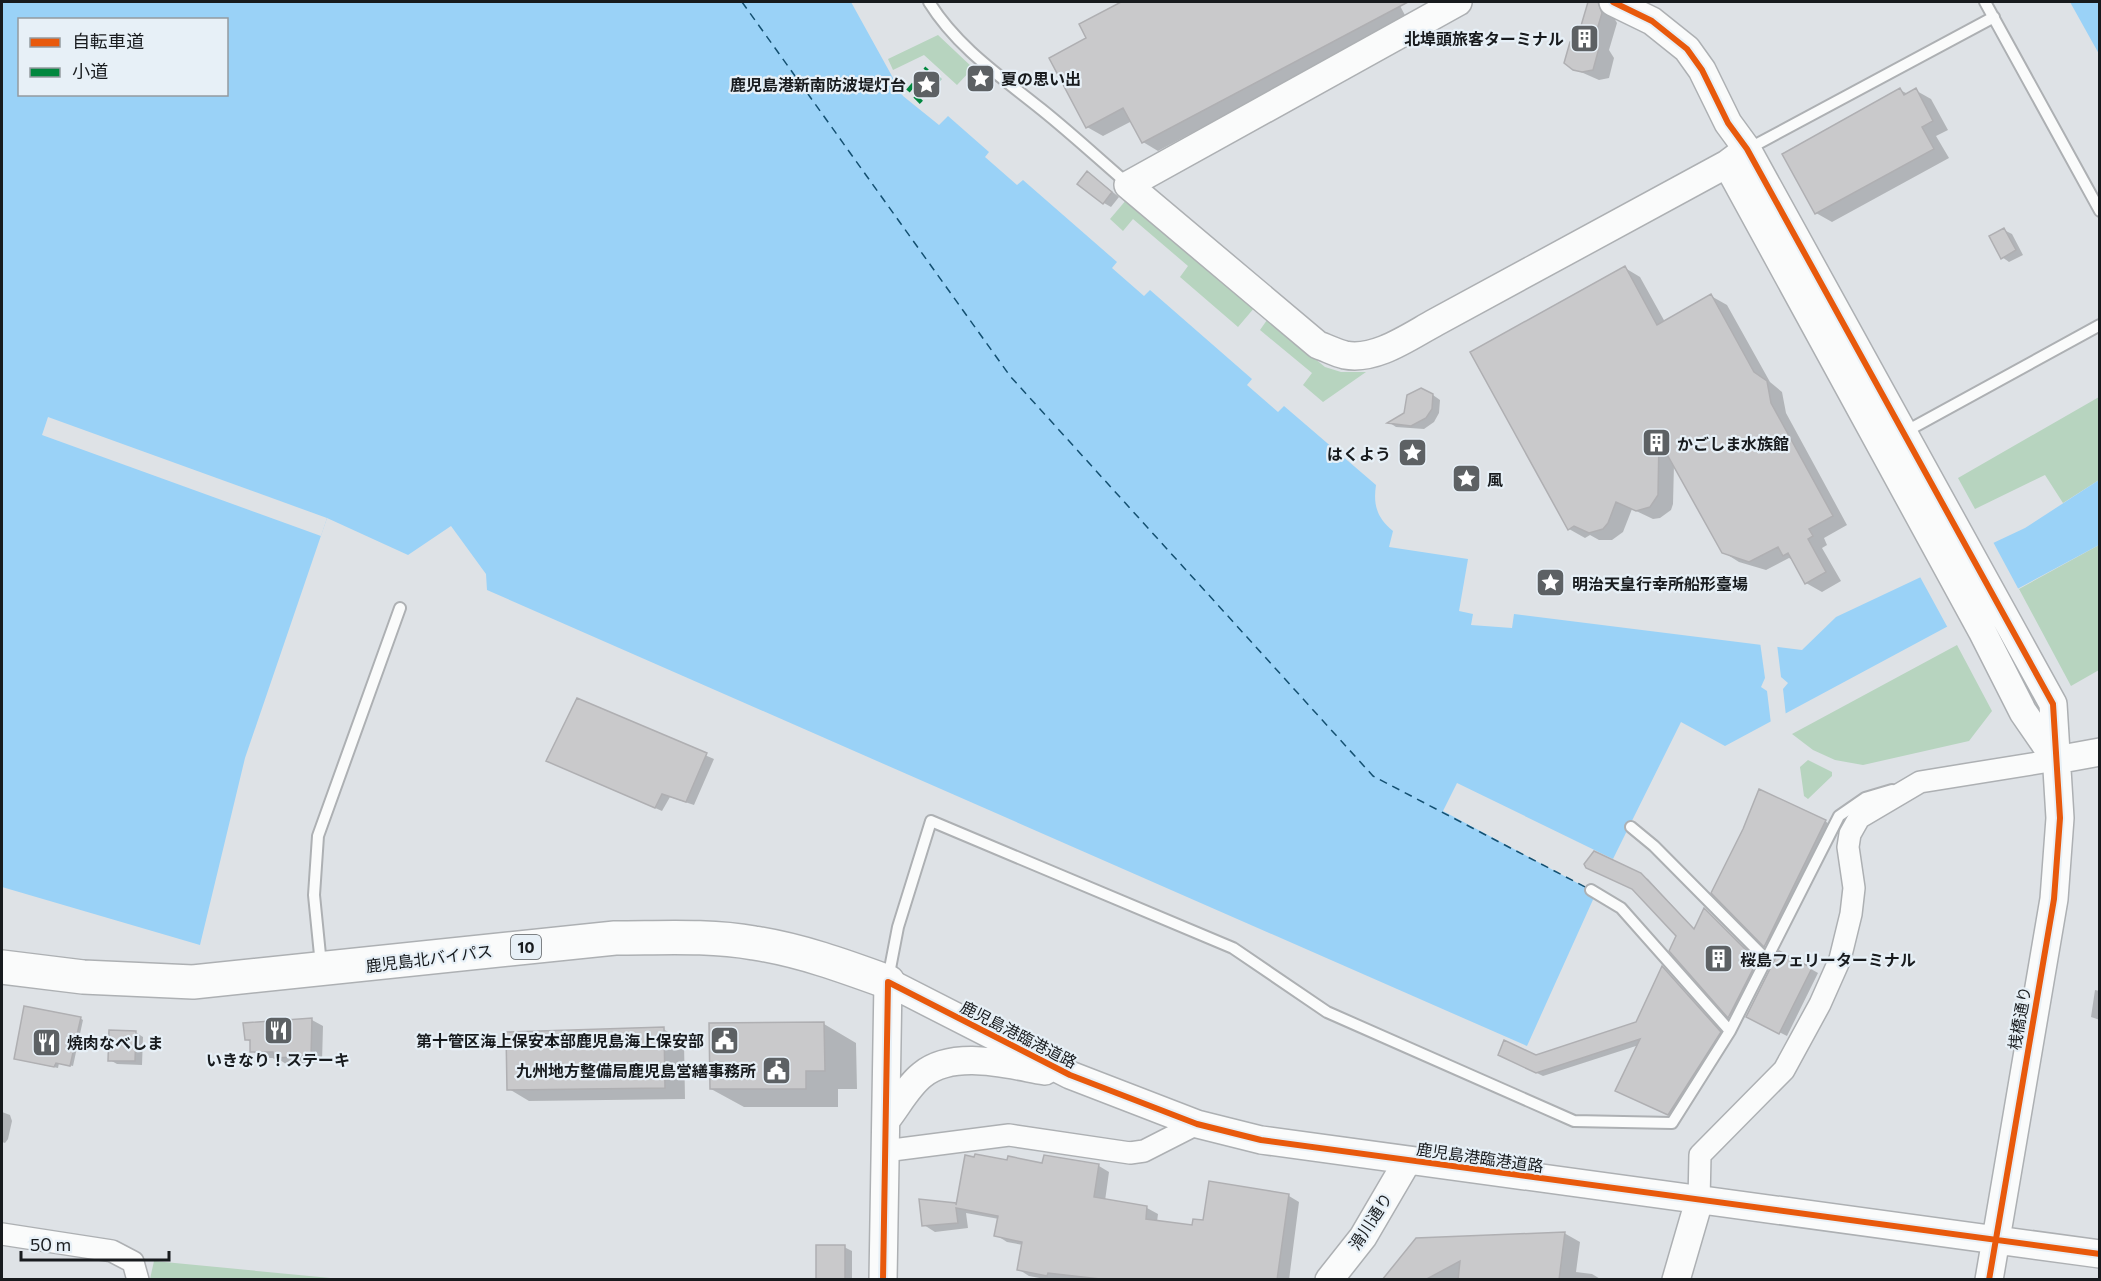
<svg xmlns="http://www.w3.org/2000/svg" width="2101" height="1281" viewBox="0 0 2101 1281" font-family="Commissioner,'Noto Sans JP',sans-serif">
  <rect width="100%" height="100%" fill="#dee2e6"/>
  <path fill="#b7d4bf" d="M938,35L973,68L957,85L924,55L893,70L888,59Z
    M1127,199L1255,307L1238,327L1180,277L1188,266L1133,219L1123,231L1110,219Z
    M1267,320L1325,367L1341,372H1366L1323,402L1303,385L1312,373L1260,330Z
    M2099,397V480L2063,503L2045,475L1975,509L1958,478Z
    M2099,545V670L2071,686L2019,589Z
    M1957,645L1992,711L1969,741L1863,765L1835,760L1813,750L1792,734Z
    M1808,760L1832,772V776L1808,799L1804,796L1800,767Z
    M154,1261L341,1279H150Z"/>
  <path fill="#9ad2f7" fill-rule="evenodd" d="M2,2H851L903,96L939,125L948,116L989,152L985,157L1017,185L1023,180L1117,262L1112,268L1144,296L1150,290L1252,379L1247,385L1278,412L1284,406L1376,485C1373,505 1377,518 1393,531L1389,547L1468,559L1459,611L1473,614L1471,625L1512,628L1514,614L1802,650L1836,617L2025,528L2099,480V545L1725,746L1681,722L1613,859L1457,783L1443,811L1596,893L1527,1046L487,590L486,574L451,526L408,555L327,518L245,758L200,945L2,887ZM20,20H226V94H20Z
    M2070,2H2099V54Z"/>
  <path fill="#dee2e6" d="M48,417L327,518L321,536L42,435Z
    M1992,540L2020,592L1949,630L1919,575Z
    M1760,642L1777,644L1781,677L1788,683L1783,689L1786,716L1771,724L1767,691L1761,687L1765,678Z"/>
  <path fill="#0003" d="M1124,2H1398L1407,19L1158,151L1143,142L1132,121L1103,136L1087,127L1088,39L1081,25Z
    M1590,2H1618L1612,14L1617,23L1609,50L1614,58L1609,78L1599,80L1574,69Z
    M1900,90L1908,94L1915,90L1931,99L1948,130L1936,136L1949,158L1832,222L1816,213L1784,154Z
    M1094,177L1119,197L1111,207L1104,203Z
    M2004,230L2012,234L2023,255L2009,262L2002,257Z
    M1625,268L1640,277L1665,322L1711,296L1727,305L1770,382L1782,392L1786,413L1847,525L1824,538L1827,545L1822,548L1841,581L1822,592L1806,583L1793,560L1789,558L1766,570L1739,562L1723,552L1674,464L1673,504L1671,510L1660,518L1653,519L1632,509L1623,532L1612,540H1599L1590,535L1585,538L1569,529Z
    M1426,390L1440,400L1439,413L1434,422L1424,429L1396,427L1390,423L1405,414L1408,396L1414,391Z
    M578,700L714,759L694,805L670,797L662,811L555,764Z
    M1825,821L1832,826L1772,949L1713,893Z
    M1641,875L1648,879L1695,930L1705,910L1763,965L1735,1020L1671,951L1678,936Z
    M1663,968L1726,1036L1675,1118L1623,1094L1639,1045L1543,1076L1506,1058L1535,1056L1637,1023Z
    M1811,969L1818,973L1787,1036L1755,1020Z
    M2095,990L2100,991V1020L2091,1017Z
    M80,1018L83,1020L73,1066L59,1063L58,1068L19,1060Z
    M312,1020L323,1026L322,1062L286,1064L277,1058H263L252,1051L251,1042L246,1039Z
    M824,1024L856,1043L857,1089H838V1107H744L711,1089Z
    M663,1029L684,1041L685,1099L529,1101L509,1089Z
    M135,1032L143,1037L142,1065L117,1064L110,1060Z
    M2,1112L10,1115L12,1121L8,1139L5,1143L2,1142Z
    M1045,1157L1099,1166L1109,1172L1105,1201L1147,1208L1158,1214L1157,1222L1193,1227L1289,1196L1299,1202L1289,1280H1050L1029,1276L1018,1269L1023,1245L1007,1242L996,1235L999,1219L966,1213L968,1228L935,1232L924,1225L955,1204L958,1205L1008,1161L1044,1165Z
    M1564,1233L1580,1242L1576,1272L1592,1274L1602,1280H1405L1393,1268Z
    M844,1247L852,1251V1280H817Z"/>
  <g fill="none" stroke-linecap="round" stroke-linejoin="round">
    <path stroke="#145071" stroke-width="1.5" stroke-dasharray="8 6" stroke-linecap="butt" d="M742,2L1010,376L1373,776L1587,888"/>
  </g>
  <path fill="#c9c9cb" stroke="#afafb2" stroke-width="1.5" d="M1121,2H1408L1142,143L1123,108L1086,128L1049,58L1086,38L1079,24Z
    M1588,2H1598L1602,13L1594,40L1599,48L1593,70L1582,72L1573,70L1564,63L1570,42L1578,36Z
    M1900,88L1904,95L1916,88L1933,121L1922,127L1934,149L1815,214L1782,154Z
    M1087,171L1112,192L1103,204L1077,184Z
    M2004,228L2016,250L2001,259L1989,236Z
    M1625,266L1657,325L1711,294L1754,372L1767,381L1771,403L1833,516L1809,529L1813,536L1808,539L1826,572L1805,584L1788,553L1783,556L1778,547L1749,562L1722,553L1659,440L1658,495L1650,507L1636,511L1616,502L1608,523L1603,529L1589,533L1574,526L1568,530L1470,352Z
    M1421,388L1433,394L1432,409L1426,418L1411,426L1387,423L1404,413L1407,395Z
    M577,698L707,753L686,802L662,794L655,808L546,761Z
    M1759,789L1826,820L1764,947L1711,893L1743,829Z
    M1594,851L1641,873L1694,929L1704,908L1757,961L1728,1018L1669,951L1676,936L1632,889L1586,868L1584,864Z
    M1779,951L1812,968L1779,1034L1746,1017Z
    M1662,966L1721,1032L1668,1115L1615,1091L1640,1039L1536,1073L1498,1055L1504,1040L1536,1055L1636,1022Z
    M24,1006L81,1017L70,1066L56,1063L54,1067L14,1059Z
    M312,1018L311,1056L274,1058L273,1052H250V1040H245L243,1023Z
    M824,1022L825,1071H806V1089H710L709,1023Z
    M664,1027L665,1088L507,1090L506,1032Z
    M109,1030L136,1031L135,1061H108Z
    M975,1154L1007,1160L1008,1156L1042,1163L1044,1155L1099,1164L1094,1197L1147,1206L1146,1219L1192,1225L1193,1219L1203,1220L1209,1181L1289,1194L1277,1280H1109L1048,1273L1047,1276L1017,1270L1022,1242L994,1236L998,1216L956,1208L958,1223L922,1226L919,1199L956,1203V1205L965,1155L974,1157Z
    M1565,1232L1559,1280H1458L1460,1261L1425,1280H1382L1416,1238Z
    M816,1245H845V1280H816Z"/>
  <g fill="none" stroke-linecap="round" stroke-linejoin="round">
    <defs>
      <path id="service" d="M929,2C957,47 1000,76 1041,109C1071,133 1099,159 1128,184
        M1985,2L2100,211
        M1748,149L1994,17
        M1903,433L2100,325
        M1631,827L1654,846L1766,959
        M1591,890L1621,908L1730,1031
        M321,965L314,895L318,836L400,608
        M888,979L898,927L931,821L1233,948L1327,1012L1574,1121L1672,1123L1730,1031L1839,816L1865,798L1892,790"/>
      <path id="minor" d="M885,1151L1009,1135L1130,1153L1144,1151L1197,1124
        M1699,1201L1700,1155L1784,1070L1820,1004L1840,959L1851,914L1854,888L1848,847L1850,834L1859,818L1920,782L2056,760
        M2,1234L112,1251L133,1262L138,1280"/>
      <path id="tertiary" d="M1458,2L1128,185L1318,345C1327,348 1336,353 1345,355C1376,361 1410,336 1436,322L1727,164L1747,149
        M1613,2L1652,21L1687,49L1702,70L1728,123L1747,149L2053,704L2060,818L2054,899L1989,1280
        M1727,164L1982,631L2023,712L2056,760
        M2056,760L2100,752
        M887,1119C898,1105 908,1086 922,1075C954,1049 1009,1065 1045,1071
        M883,1280L888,982L1070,1075L1197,1124L1261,1140L2100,1254
        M1329,1280L1363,1237L1408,1160
        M1676,1280L1699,1201"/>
      <path id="trunk" d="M2,967L83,977L193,982L615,938C661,938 709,935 754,943C800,950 844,966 888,982"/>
    </defs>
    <use href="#service" stroke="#adb0b3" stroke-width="14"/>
    <use href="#minor" stroke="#adb0b3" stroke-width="24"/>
    <use href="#tertiary" stroke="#adb0b3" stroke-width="30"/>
    <use href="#trunk" stroke="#adb0b3" stroke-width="36"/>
    <use href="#service" stroke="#fafbfb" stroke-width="10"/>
    <use href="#minor" stroke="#fafbfb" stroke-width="21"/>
    <use href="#tertiary" stroke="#fafbfb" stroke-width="27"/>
    <use href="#trunk" stroke="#fafbfb" stroke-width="33"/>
    <path stroke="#00873e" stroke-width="4.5" stroke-dasharray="9 4.5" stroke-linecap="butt" d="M935,84L939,79L935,75
      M908,91L927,68
      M915,96L924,105"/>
    <defs>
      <path id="cycleway" d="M1613,2L1652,21L1687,49L1702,70L1728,123L1747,149L2053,704L2060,818L2054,899L1989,1280
        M883,1280L888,982L1070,1075L1197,1124L1261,1140L2100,1254"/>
    </defs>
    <use href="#cycleway" stroke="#e7f0f7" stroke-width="10"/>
    <use href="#cycleway" stroke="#e8590c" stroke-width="6"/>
  </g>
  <defs>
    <symbol id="building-square" viewBox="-11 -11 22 22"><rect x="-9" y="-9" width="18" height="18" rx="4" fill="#5d6164" stroke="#e7f0f7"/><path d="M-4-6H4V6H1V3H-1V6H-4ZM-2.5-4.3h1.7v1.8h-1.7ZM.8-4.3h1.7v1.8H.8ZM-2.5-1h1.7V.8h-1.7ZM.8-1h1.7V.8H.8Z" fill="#fff"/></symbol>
    <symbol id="sight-square" viewBox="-11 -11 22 22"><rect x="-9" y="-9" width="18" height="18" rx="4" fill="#5d6164" stroke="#e7f0f7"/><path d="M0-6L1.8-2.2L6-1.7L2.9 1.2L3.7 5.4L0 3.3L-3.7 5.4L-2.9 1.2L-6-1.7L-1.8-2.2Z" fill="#fff"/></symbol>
    <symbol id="restaurant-square" viewBox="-11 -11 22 22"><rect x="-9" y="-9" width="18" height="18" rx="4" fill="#5d6164" stroke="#e7f0f7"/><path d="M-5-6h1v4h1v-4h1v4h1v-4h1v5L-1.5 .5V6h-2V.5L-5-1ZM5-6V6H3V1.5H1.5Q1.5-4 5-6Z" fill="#fff"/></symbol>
    <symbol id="civic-square" viewBox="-11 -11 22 22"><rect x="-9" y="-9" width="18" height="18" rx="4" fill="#5d6164" stroke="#e7f0f7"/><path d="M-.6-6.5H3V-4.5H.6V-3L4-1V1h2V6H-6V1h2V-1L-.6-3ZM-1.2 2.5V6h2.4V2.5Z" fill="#fff"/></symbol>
  </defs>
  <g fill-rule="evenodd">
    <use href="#building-square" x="1568" y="22" width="33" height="33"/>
    <use href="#sight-square" x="964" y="62" width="33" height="33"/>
    <use href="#sight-square" x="910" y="68" width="33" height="33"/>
    <use href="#building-square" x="1640" y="426" width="33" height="33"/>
    <use href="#sight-square" x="1396" y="436" width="33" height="33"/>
    <use href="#sight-square" x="1450" y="462" width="33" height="33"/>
    <use href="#sight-square" x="1534" y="566" width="33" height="33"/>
    <use href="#building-square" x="1702" y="942" width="33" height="33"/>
    <use href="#restaurant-square" x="262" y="1014" width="33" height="33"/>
    <use href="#civic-square" x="708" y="1024" width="33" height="33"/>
    <use href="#restaurant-square" x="30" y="1026" width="33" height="33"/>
    <use href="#civic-square" x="760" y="1054" width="33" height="33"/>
  </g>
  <g text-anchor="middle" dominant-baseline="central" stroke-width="4.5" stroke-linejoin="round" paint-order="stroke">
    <rect fill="#e7f0f7" stroke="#565b5f" stroke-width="1.5" x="511" y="935" width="30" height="24" rx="4.5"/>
    <g font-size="15" font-weight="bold" fill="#181b1e">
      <text x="526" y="947">10</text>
    </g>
    <g font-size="16" font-weight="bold" fill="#181b1e" stroke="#e7f0f7" text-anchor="start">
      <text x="1564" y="38" text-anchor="end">北埠頭旅客ターミナル</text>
      <text x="1001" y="78">夏の思い出</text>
      <text x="906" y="84" text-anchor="end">鹿児島港新南防波堤灯台</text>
      <text x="1677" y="443">かごしま水族館</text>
      <text x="1391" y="453" text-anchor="end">はくよう</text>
      <text x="1487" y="479">風</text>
      <text x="1572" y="583">明治天皇行幸所船形臺場</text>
      <text x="1740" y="959">桜島フェリーターミナル</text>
      <text x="704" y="1040" text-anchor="end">第十管区海上保安本部鹿児島海上保安部</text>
      <text x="67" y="1042">焼肉なべしま</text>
      <text x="278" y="1059" text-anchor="middle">いきなり！ステーキ</text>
      <text x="756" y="1070" text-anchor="end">九州地方整備局鹿児島営繕事務所</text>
    </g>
    <g font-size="16" fill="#181b1e" stroke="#e7f0f7">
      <text transform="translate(429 958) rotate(-7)">鹿児島北バイパス</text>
      <text transform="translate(2019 1018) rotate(-80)">桟橋通り</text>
      <text transform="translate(1019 1034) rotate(27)">鹿児島港臨港道路</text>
      <text transform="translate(1480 1157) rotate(8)">鹿児島港臨港道路</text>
      <text transform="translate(1370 1221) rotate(-57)">滑川通り</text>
    </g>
  </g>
  <rect width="2101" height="1281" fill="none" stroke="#181b1e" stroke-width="6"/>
  <rect x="18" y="18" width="210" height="78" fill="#e7f0f7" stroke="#949ba0" stroke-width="1.5"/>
  <rect x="30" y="38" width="30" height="9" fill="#e8590c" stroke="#949ba0" stroke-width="1.5"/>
  <text x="72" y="48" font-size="18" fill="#181b1e">自転車道</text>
  <rect x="30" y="68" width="30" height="9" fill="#00873e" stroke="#949ba0" stroke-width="1.5"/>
  <text x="72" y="78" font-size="18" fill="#181b1e">小道</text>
  <path d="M21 1251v9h148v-9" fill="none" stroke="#181b1e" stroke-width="3"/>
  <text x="30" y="1251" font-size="18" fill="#181b1e" stroke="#e7f0f7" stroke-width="4.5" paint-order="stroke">50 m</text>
</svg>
